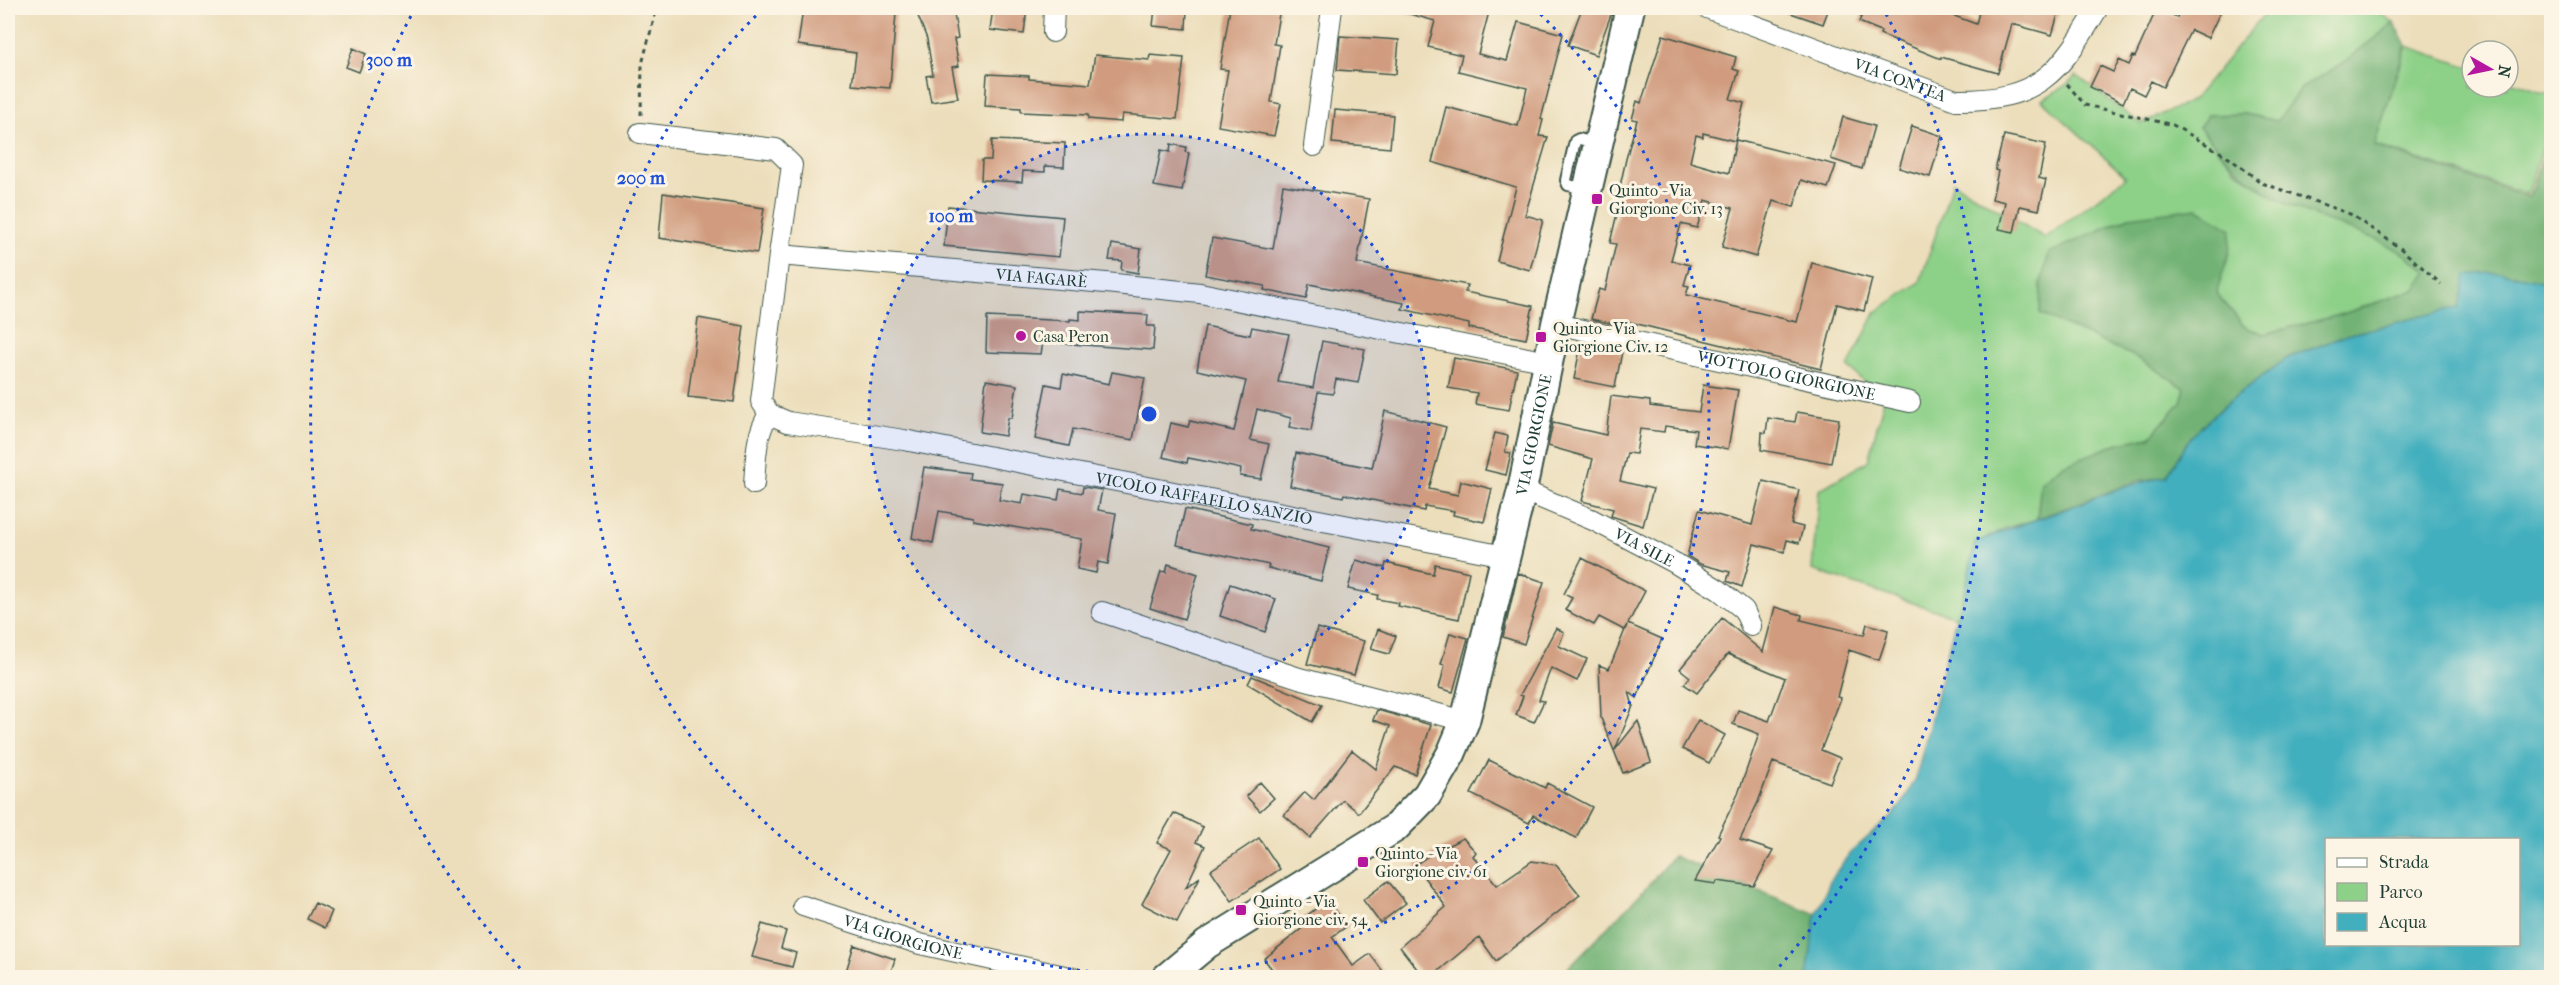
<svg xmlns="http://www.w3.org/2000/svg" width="2559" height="985" viewBox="0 0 2559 985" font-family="'IM FELL French Canon',serif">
  <rect width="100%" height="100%" fill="#fcf5e5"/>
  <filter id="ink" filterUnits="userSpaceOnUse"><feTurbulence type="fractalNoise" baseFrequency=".0167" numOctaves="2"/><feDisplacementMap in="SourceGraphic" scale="12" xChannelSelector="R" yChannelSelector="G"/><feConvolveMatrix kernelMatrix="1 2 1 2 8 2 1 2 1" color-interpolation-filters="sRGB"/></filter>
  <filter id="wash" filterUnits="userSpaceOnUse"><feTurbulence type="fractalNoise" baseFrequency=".008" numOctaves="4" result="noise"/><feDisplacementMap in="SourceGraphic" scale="24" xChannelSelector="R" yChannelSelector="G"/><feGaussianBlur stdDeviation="1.35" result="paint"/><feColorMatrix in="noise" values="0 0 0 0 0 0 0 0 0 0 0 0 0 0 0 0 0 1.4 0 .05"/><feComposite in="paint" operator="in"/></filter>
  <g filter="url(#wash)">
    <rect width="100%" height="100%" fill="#ecdebb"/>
    <path fill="#8dd088" stroke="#56865e" stroke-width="1.5" d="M2275,8H2374L2394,23L2340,65L2301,89L2277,121L2245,114L2208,115L2199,127L2237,171L2287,204L2398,248L2429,272L2414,290L2340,315L2264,334L2245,327L2216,293L2229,254L2129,217L2050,253L2041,282L2040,314L2138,358L2185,388L2181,402L2150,437L2119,443L2041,482L2037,519L2006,528L1975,543L1965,592L1956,617L1812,570L1819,490L1868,461L1884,400L1848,367L1876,312L1920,282L1953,182L2045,238L2126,177L2042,100L2066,85L2076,75L2141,124L2193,100L2266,12Z
      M2407,46L2472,68V87H2508V80L2551,95V122L2528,194L2374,145Z"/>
    <path fill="#72b274" stroke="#487854" stroke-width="1.5" d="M2394,23L2406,45L2374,146L2530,197L2551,132V283L2501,272L2460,307L2347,335L2286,359L2232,399L2192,435L2166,477L2137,481L2037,519L2041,482L2061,466L2119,443L2150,437L2181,402L2185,388L2138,358L2040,314L2041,282L2049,253L2129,217L2197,208L2231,229L2229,254L2216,293L2245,327L2264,334L2340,315L2414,290L2428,272C2387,235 2337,228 2289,205C2252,188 2225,157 2199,127L2208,115L2245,114L2277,121L2300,89L2340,65Z
      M1673,856L1816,914L1807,977L1558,978L1645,889Z"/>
    <path fill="#42afbe" stroke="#307679" stroke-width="1.5" fill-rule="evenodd" d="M2501,272L2551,283V977H1807L1816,914L1831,879L1850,853L1893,815L1902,804L1916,778L1956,617L1965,592L1975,543C2004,529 2034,521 2063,510C2100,497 2127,483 2166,477L2192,435L2232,399L2286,359L2347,335L2459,307L2466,275ZM2326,840H2518V944H2326Z"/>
    <g id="blocks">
      <path fill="#d09b7e" d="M803,8H854L896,13L890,88L852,85L856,53L798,45Z
        M918,8H953L958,38L954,39L959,66L952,67L958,98L931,102L926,76L933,75L927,39L918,16Z
        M993,8H1027L1024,34L990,30Z
        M1155,8H1187L1186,29L1153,26Z
        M1230,8H1280L1274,44L1280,45L1271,102L1281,104L1274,136L1218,126L1228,70L1220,69Z
        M1404,8H1490L1478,54L1507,61L1518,22L1563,34L1541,119L1543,120L1539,136L1548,137L1525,215L1543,220L1530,270L1497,261L1516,187L1432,162L1446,107L1518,126L1527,88L1458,71L1462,55L1428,47L1435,21L1403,12Z
        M1582,8H1610L1609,11L1612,12L1596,55L1568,45Z
        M1783,8H1829L1823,24L1782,10Z
        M1865,8H1933L1976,24L1980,8H2060L2052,35L2012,24L1998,73L1941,57V59L1880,34L1881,31L1859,22Z
        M2157,8L2177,17L2181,8H2222L2208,38L2191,30L2163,87L2151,81L2144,95L2130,88L2123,103L2090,87L2100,66L2113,72L2119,60L2129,65L2133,56L2135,57Z
        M1663,35L1736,57L1733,69L1739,71L1730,99L1744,103L1735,141L1703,133V137L1696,135L1690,162L1729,173L1736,140L1836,165L1828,188L1801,180L1794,207L1773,201L1756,257L1722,247L1733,208L1705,200L1697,228L1681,224L1671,260L1690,265L1684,285L1689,286L1686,295L1797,322L1812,263L1872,279L1864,311L1837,304L1821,369L1629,322L1627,327L1591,319L1599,289L1605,291L1616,244L1610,243L1620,201L1617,200L1626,159L1637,120L1632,119L1637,101L1641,103Z
        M1340,36L1399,40L1396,74L1337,70Z
        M353,48L366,54L359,72L346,67Z
        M1095,55L1149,60L1150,55L1184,58L1177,119L1122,114L1121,122L1088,119V115L1021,112V108L985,106L987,74L1029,76V79L1090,84Z
        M1335,110L1393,115L1390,148L1332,143Z
        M1843,117L1874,126L1862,169L1831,159Z
        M1912,126L1942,136L1930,177L1899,168Z
        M2004,135L2046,144L2039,178L2046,180L2039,210L2020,206L2014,232L1999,229L2005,202L1992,199L1998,171L1995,170Z
        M992,140L1065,143L1064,167L1045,166V172L1023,171L1022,182L981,180L982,160H991Z
        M1171,144L1186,147L1185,152L1189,153L1182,191L1154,186L1161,150L1170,152Z
        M1283,185L1369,199L1357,263L1467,285L1465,292L1533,306L1526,339L1469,328V324L1402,309L1404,303L1309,284L1306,299L1264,290L1265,286L1205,275L1212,238L1273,249Z
        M663,193L764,208L757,253L659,238Z
        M948,206L1063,217L1059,257L944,246Z
        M1112,244L1141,249L1138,273L1121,270L1122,261L1109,260Z
        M1080,311L1148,315L1147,326H1155L1153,350L1043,342L1041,354L986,352L987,317L1070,321V319L1080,320Z
        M698,318L744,326L734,402L688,397Z
        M1205,326L1250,335L1252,327L1289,334L1278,382L1313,388L1322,341L1365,349L1358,383L1336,379L1333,394L1318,392L1311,431L1289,427L1291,418L1257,409L1250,440L1269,444L1261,479L1240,476L1241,469L1209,462L1188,458L1187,463L1163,457L1171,423L1188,427L1190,421L1234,431L1246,381L1197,370Z
        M1584,342L1622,352L1615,387L1574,379L1581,344Z
        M1454,358L1517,370L1509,410L1475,404L1477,393L1448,388Z
        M1112,372L1145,378L1133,440L1073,429L1069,446L1035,439L1046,384L1061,387L1063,374L1109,384Z
        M986,380L1017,385L1012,418H1008L1005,436L980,432Z
        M1703,385L1738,390L1728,449L1694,444L1696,430L1665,426L1664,432L1640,429L1636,454L1627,453L1620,481L1653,489L1643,526L1611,516L1613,509L1582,501L1593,459L1548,446L1553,423L1606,435L1611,396L1650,401V406L1699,412Z
        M1385,411L1446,427L1429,489L1458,495L1461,481L1492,489L1484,522L1453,515L1454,511L1425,506L1424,511L1344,494L1343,497L1290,486L1296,453L1372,468Z
        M1797,412L1839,419L1831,463L1761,450L1762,432L1766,433L1768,418L1795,422Z
        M1495,433L1508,436L1505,452L1511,453L1506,475L1485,470Z
        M924,467L971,473L970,479L1002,483L999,500L1022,504L1024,494L1058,500L1060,489L1082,493L1083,487L1102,490L1098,510L1116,513L1108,564L1098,562L1096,573L1077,569L1082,539L973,520V517L939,511L933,543L912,538Z
        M1763,481L1799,490L1791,524L1803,527L1799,543L1787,540L1784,552L1754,544L1742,587L1727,581L1730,572L1700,564L1687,556L1699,510L1752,525Z
        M1185,509L1252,524L1251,529L1329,548L1321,581L1268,568L1269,565L1177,545Z
        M1582,558L1645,591L1628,624L1662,639L1637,698L1629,692L1633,706L1615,750L1638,721L1651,762L1623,773L1601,718L1599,665L1609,669L1627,625L1624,630L1599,617L1594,625L1565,610L1572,598L1564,594Z
        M1356,560L1385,568L1386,563L1433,574L1435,564L1469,572L1459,619L1398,606L1399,603L1377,599L1378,595L1348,589Z
        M1168,564L1198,574L1184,619L1150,608L1161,571L1166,572Z
        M1518,573L1544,582L1524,644L1503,637Z
        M1230,584L1276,599L1265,632L1220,616Z
        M1775,607L1802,615L1801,620L1864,635L1867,624L1888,630L1887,636L1879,660L1849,650L1837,697L1841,698L1821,750L1840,758L1830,783L1773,762L1758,802L1740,840L1773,851L1754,886L1717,881L1716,884L1695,881L1720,836L1718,835L1738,794L1759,734L1733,724L1738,710L1769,721L1785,678L1728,654L1697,693L1684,684L1690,677L1680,669L1722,618L1763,652Z
        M1317,628L1364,641L1354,675L1307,664Z
        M1556,628L1564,632L1559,646L1587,659L1577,681L1551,668L1539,700L1544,701L1534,722L1516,715L1523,696L1520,695Z
        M1378,629L1396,636L1389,654L1371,649Z
        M1450,633L1468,638L1453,692L1439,688L1445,665L1441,664Z
        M1252,676L1322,705L1312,722L1248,684Z
        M1377,710L1431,725L1415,774L1395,767L1359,813L1343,800L1310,838L1284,815L1305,792L1314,800L1352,750L1376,769L1390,726L1373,720Z
        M1698,720L1725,735L1709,763L1682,749Z
        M1489,760L1545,788L1547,783L1592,807L1576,838L1533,815L1529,823L1471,794Z
        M1260,782L1274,798L1260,811L1246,796Z
        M1174,813L1203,827L1196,842L1205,846L1186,887L1200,877L1177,922L1142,904L1171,849L1157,843Z
        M1259,838L1280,869L1232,901L1211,870Z
        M1463,838L1476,852L1473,856L1497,885L1532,861L1556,865L1580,895L1496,961L1479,937L1430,978H1424L1400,947L1446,907L1415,865L1431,854Z
        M1388,881L1406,903L1380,923L1363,900Z
        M1328,900L1347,926L1332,937L1353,966L1370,954L1388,978H1279L1264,959L1306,925L1302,919Z
        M315,903L332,911L325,928L307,919Z
        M762,924L786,931L781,948L796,953L792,967L752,957Z
        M854,945L895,959L889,978H844Z"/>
    </g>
  </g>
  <g filter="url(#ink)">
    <use href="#blocks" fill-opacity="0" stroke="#3e5548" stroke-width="1.5"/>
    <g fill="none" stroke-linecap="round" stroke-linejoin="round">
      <defs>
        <path id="lane" d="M1586,189L1568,185L1566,180L1575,141L1579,139L1596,143"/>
        <g id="street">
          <path id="s1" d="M1707,8L1956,100C2038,101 2059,74 2098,8"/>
          <path d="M1053,32L1054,8"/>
          <path id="s2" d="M640,133L776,149L792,165L779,255L1106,283L1200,293L1548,362"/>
          <path d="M1314,146L1332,8"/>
          <path id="s3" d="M779,255L761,401L769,414L788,422L904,440L1505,556"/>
          <path id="s4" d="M1556,324L1910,402"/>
          <path d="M754,484C756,460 755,435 769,414"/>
          <path id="s5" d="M1522,490L1593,520L1675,563L1719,590L1744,610L1751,626"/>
          <path d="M1102,612L1299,678L1465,721"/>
          <path id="s6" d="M803,906L920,944L1074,978"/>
        </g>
        <g id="secondary">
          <path id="s7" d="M1166,978L1207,944L1395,828L1427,795L1451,754L1465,721L1522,490L1556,324L1630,8"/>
        </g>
      </defs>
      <use href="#lane" stroke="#3e5548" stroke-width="14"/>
      <use href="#street" stroke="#3e5548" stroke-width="22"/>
      <use href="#secondary" stroke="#3e5548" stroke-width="32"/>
      <path stroke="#3e5548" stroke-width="3" stroke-dasharray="4.5 4.5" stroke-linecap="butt" d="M2067,84L2085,105L2173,125L2225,155L2262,183L2350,214L2400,248L2441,284
        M641,115L642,64L657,8"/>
      <use href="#lane" stroke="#fff" stroke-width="10"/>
      <use href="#street" stroke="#fff" stroke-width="20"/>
      <use href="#secondary" stroke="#fff" stroke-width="28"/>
    </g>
  </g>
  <circle cx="1149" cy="414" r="280" fill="#1d4ed8" fill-opacity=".12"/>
  <g fill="none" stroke="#1d4ed8" stroke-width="3" stroke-dasharray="3 6">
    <circle cx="1149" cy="414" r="280"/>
    <path d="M1534 8A560 560 0 1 1 764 8"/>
    <path d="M526 975A839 839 0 0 1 412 14M1886 14A839 839 0 0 1 1772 975"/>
  </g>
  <g fill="#b5179e" stroke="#fcf5e5" stroke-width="2">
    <rect x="1591" y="193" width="12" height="12" rx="3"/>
    <circle cx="1021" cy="336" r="6"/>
    <rect x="1535" y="331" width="12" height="12" rx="3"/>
    <rect x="1357" y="856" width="12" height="12" rx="3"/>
    <rect x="1235" y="904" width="12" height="12" rx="3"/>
  </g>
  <g text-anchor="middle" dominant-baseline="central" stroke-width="6" stroke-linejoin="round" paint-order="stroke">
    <g font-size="16" fill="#1f3d34" stroke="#fcf5e5">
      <text stroke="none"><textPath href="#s1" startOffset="206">VIA CONTEA</textPath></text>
      <text stroke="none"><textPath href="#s2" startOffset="514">VIA FAGARÈ</textPath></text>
      <text stroke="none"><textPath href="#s4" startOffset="236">VIOTTOLO GIORGIONE</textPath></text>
      <text stroke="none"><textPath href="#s7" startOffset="698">VIA GIORGIONE</textPath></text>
      <text stroke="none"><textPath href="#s3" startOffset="606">VICOLO RAFFAELLO SANZIO</textPath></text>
      <text stroke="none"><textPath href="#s5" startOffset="135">VIA SILE</textPath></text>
      <text stroke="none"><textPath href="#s6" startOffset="105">VIA GIORGIONE</textPath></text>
    </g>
    <g font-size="16" fill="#1f3d34" stroke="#fcf5e5" text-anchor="start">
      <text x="1609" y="190">Quinto - Via<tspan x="1609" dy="18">Giorgione Civ. 13</tspan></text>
      <text x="1553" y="328">Quinto - Via<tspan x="1553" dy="18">Giorgione Civ. 12</tspan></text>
      <text x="1033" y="336">Casa Peron</text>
      <text x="1375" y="853">Quinto - Via<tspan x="1375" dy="18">Giorgione civ. 61</tspan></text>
      <text x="1253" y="901">Quinto - Via<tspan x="1253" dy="18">Giorgione civ. 54</tspan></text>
    </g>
  </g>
  <circle cx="1149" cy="414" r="9" fill="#1d4ed8" stroke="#fcf5e5" stroke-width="3"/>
  <g font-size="18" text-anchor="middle" font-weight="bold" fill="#1d4ed8" stroke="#fcf5e5" stroke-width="6" stroke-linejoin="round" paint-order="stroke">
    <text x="389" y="66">300 m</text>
    <text x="641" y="184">200 m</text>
    <text x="951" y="222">100 m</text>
  </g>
  <rect width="2559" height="985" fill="none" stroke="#fcf5e5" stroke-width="30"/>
  <rect x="2325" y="838" width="195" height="108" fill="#fcf5e5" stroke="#a4ab9e" stroke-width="1.5"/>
  <rect x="2337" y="858" width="30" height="9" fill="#ffffff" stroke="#a4ab9e" stroke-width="1.5"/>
  <text x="2379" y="868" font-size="18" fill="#1f3d34">Strada</text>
  <rect x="2337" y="883" width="30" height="18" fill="#8dd088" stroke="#a4ab9e" stroke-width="1.5"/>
  <text x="2379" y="898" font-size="18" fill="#1f3d34">Parco</text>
  <rect x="2337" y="913" width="30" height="18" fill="#42afbe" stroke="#a4ab9e" stroke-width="1.5"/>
  <text x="2379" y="928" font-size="18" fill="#1f3d34">Acqua</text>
  <g transform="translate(2490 69) rotate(99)"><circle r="28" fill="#fcf5e5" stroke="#a4ab9e" stroke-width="1.5"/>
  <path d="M0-4.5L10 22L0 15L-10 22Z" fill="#b5179e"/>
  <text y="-9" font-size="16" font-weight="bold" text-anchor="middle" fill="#1f3d34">N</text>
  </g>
</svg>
